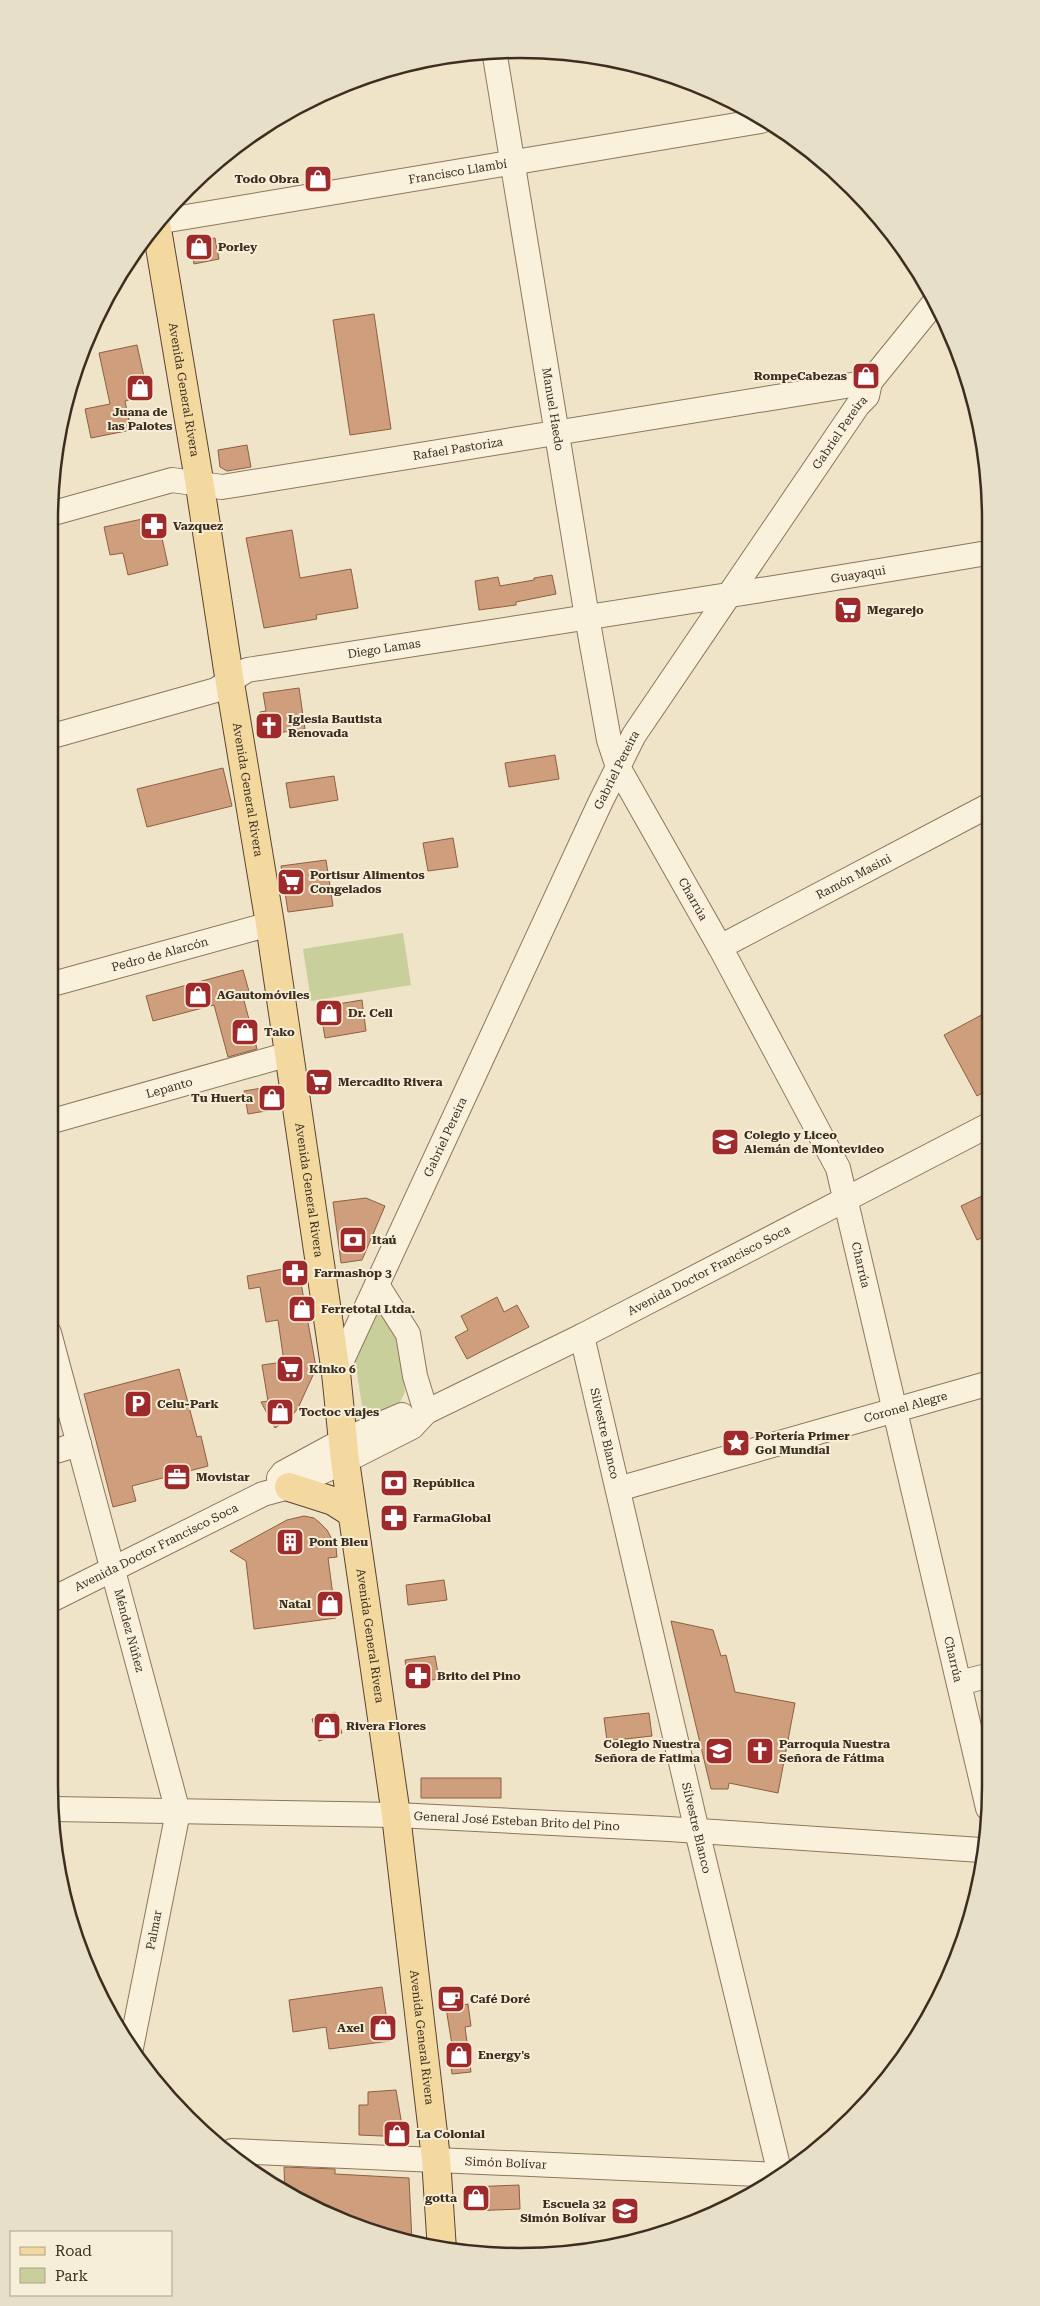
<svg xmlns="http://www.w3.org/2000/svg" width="1040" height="2306" viewBox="0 0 1040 2306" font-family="'Roboto Serif',serif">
  <rect width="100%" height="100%" fill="#f0e4c8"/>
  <path fill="#c9cf9b" d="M403,933L411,985L311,1001L303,949Z
    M379,1312L398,1335L405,1392L399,1404L371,1418L363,1412L355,1361L375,1315Z"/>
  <path fill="#cf9f7d" stroke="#8d5f41" d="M215,238L219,259L194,264L190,242Z
    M374,314L391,429L350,435L333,320Z
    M137,345L148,395L125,401L131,430L91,438L85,409L110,404L99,353Z
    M247,445L251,467L227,471L220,467L218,450Z
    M157,516L168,565L128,575L123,553L110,555L104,527Z
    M292,530L300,578L351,569L358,608L316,615L317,619L264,628L246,538Z
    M552,575L556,594L516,602V605L479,610L475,581L498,577L500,586L534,580V578Z
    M299,688L305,729L263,735L260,712L266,711L263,693Z
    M555,755L559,779L509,787L505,763Z
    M223,768L232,806L147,827L137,789Z
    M334,776L338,800L290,808L286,783Z
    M453,838L458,867L428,871L423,843Z
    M326,860L333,906L288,912L281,866Z
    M243,970L250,995L243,997L257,1049L228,1057L214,1005L153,1021L146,996Z
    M362,1000L366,1031L325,1038L320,1007Z
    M989,1011V1089L977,1096L944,1035Z
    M274,1086L278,1109L248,1114L244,1091Z
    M984,1195L989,1207L990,1234L977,1240L961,1206Z
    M366,1198L385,1206L362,1260L341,1263L333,1202Z
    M298,1266L317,1373H314L298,1408L291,1417L275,1428L261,1402L268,1401L262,1365L284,1362L278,1320L266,1322L260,1287L249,1289L247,1276Z
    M497,1297L504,1312L517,1305L529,1327L467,1359L455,1337L468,1330L461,1316Z
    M179,1369L197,1437L201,1436L208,1466L132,1486L136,1501L113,1507L84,1394Z
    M304,1516L314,1518L320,1523L327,1530L336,1547L337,1557L328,1558L336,1618L254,1629L246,1561L230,1551L287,1520Z
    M444,1580L447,1600L408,1605L406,1585Z
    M671,1621L713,1630L721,1656L726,1655L735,1692L795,1703L778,1793L729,1783L728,1789H711Z
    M435,1656L439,1679L408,1683L405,1660Z
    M335,1712L342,1733L319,1741L312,1719Z
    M649,1713L652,1736L607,1741L604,1718Z
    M421,1778H501V1798H421Z
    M382,1987L390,2041L329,2049L326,2027L293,2032L289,2000Z
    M468,2004L471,2026L465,2027L471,2072L452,2074L449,2051H453L446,2008Z
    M396,2090L404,2137L359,2135V2105H368V2092Z
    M284,2167L335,2169V2174L409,2178L412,2242L285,2194Z
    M519,2185L520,2209L470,2211L469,2187Z"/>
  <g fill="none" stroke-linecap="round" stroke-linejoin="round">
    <defs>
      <g id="minor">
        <path id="s1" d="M494,50L587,617L609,740L618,767L720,947L838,1168L988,1808"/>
        <path id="s2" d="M156,222L761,121"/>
        <path id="s3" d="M50,514L172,480L222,487L870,382"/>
        <path id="s4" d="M49,737L216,690L247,670C494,631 741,595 987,553"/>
        <path id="s5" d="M720,947L988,806"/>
        <path id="s6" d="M49,985L270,924"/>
        <path id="s7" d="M49,1122L289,1054"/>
        <path d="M377,1285L408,1334L415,1376L426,1412"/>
        <path id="s8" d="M49,1333L178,1812L131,2048"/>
        <path id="s9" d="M582,1336L697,1831L780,2174"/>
        <path id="s10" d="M336,1373L600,803L634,735L858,405L867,396L870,382L934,303"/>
        <path d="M49,1453L79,1444"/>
        <path d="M279,1478L283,1473L342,1441L402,1415"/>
        <path id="s11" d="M618,1489L990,1383"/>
        <path id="s12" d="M49,1601L263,1494L289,1487L345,1461L412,1427L426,1412L582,1336L989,1125"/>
        <path d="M959,1683L991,1675"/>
        <path id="s13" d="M53,1809L396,1815L669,1829L981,1850"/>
        <path id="s14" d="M232,2151L779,2175"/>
      </g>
      <g id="major">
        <path id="s15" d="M156,223L200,486L230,683L270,924L336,1373L345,1461L396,1815L436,2159L442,2250"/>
        <path d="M289,1487L333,1501L352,1513"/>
      </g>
    </defs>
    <use href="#minor" stroke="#8d765c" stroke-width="26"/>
    <use href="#major" stroke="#5b4430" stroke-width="30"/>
    <use href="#minor" stroke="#faf1dc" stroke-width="24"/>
    <use href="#major" stroke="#f3d9a0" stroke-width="28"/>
  </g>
  <defs>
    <symbol id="shop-square" viewBox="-11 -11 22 22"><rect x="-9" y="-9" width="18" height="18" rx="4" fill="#9e2a2b" stroke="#f7eed8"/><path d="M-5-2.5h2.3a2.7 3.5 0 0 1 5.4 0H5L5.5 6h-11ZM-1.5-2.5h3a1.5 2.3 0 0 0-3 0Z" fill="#fff"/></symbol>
    <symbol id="pharmacy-square" viewBox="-11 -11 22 22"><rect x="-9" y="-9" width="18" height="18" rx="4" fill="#9e2a2b" stroke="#f7eed8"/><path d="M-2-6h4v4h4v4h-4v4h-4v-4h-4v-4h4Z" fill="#fff"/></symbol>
    <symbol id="supermarket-square" viewBox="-11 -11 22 22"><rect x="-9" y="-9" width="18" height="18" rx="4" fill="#9e2a2b" stroke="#f7eed8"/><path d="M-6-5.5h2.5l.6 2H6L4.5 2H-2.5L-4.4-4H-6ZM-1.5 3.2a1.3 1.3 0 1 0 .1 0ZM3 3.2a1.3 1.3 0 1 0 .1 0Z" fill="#fff"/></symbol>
    <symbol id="church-square" viewBox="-11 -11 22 22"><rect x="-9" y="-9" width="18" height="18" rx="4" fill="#9e2a2b" stroke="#f7eed8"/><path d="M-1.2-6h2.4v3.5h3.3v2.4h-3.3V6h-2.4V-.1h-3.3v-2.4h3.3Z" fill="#fff"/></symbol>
    <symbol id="school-square" viewBox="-11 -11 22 22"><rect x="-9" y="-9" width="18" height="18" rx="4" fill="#9e2a2b" stroke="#f7eed8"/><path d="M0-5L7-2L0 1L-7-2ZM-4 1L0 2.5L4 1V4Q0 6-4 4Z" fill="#fff"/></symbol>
    <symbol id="bank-square" viewBox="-11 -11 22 22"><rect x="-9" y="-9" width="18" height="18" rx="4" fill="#9e2a2b" stroke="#f7eed8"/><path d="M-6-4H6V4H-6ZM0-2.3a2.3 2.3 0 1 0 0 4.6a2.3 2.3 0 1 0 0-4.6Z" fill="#fff"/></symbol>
    <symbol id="parking-square" viewBox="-11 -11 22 22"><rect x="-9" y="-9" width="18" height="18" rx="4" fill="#9e2a2b" stroke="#f7eed8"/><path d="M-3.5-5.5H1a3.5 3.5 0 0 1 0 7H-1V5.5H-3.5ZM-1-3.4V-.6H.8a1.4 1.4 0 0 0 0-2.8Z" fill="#fff"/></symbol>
    <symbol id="sight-square" viewBox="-11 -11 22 22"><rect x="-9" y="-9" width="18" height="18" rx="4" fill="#9e2a2b" stroke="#f7eed8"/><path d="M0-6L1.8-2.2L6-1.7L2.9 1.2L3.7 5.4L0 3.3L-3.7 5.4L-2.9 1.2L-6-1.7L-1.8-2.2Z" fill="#fff"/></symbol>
    <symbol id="office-square" viewBox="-11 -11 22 22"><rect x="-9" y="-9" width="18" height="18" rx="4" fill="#9e2a2b" stroke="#f7eed8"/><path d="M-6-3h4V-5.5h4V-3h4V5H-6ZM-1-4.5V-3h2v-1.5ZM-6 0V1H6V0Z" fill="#fff"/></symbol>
    <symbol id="building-square" viewBox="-11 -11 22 22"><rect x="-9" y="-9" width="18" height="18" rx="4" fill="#9e2a2b" stroke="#f7eed8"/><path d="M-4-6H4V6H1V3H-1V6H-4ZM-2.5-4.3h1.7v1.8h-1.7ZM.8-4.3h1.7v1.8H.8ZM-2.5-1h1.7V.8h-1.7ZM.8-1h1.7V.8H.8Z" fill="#fff"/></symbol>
    <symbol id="cafe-square" viewBox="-11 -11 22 22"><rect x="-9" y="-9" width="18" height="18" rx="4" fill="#9e2a2b" stroke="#f7eed8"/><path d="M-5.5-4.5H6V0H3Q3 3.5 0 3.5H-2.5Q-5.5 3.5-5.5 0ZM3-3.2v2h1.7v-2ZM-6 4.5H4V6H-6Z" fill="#fff"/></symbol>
  </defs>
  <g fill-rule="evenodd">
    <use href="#shop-square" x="302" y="163" width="32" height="32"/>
    <use href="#shop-square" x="183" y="231" width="32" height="32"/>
    <use href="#shop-square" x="850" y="360" width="32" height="32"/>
    <use href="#shop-square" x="124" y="372" width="32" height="32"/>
    <use href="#pharmacy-square" x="138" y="510" width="32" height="32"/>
    <use href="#supermarket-square" x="832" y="594" width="32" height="32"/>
    <use href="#church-square" x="253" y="710" width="32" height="32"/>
    <use href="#supermarket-square" x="275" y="866" width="32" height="32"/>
    <use href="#shop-square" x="182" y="979" width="32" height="32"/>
    <use href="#shop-square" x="313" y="997" width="32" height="32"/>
    <use href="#shop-square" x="229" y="1016" width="32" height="32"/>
    <use href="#supermarket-square" x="303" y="1066" width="32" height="32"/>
    <use href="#shop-square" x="256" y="1082" width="32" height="32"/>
    <use href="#school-square" x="709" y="1126" width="32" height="32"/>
    <use href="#bank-square" x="337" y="1224" width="32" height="32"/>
    <use href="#pharmacy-square" x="279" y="1257" width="32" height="32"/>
    <use href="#shop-square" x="286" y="1293" width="32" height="32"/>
    <use href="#supermarket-square" x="274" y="1353" width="32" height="32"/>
    <use href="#parking-square" x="122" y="1388" width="32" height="32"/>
    <use href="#shop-square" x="264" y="1396" width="32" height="32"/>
    <use href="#sight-square" x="720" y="1427" width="32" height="32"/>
    <use href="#office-square" x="161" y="1461" width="32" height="32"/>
    <use href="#bank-square" x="378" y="1467" width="32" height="32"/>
    <use href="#pharmacy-square" x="378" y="1502" width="32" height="32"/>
    <use href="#building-square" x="274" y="1526" width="32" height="32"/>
    <use href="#shop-square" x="314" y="1588" width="32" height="32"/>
    <use href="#pharmacy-square" x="402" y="1660" width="32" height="32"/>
    <use href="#shop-square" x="311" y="1710" width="32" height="32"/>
    <use href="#school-square" x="703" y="1735" width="32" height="32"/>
    <use href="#church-square" x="744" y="1735" width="32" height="32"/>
    <use href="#cafe-square" x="435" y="1983" width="32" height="32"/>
    <use href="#shop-square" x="367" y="2012" width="32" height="32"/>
    <use href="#shop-square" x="443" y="2039" width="32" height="32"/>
    <use href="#shop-square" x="381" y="2118" width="32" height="32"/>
    <use href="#shop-square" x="460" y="2182" width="32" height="32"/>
    <use href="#school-square" x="609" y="2195" width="32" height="32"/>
  </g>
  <g text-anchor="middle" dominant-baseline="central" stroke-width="4" stroke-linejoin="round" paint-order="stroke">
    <g font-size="12" fill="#3d2e20" stroke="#f7eed8">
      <text stroke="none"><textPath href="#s2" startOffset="306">Francisco Llambí</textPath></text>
      <text stroke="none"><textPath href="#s15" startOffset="169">Avenida General Rivera</textPath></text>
      <text stroke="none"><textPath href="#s1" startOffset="364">Manuel Haedo</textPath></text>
      <text stroke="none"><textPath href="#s10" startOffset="1070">Gabriel Pereira</textPath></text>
      <text stroke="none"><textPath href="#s3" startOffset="416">Rafael Pastoriza</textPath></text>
      <text stroke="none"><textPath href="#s4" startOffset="829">Guayaqui</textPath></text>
      <text stroke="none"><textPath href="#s4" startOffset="349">Diego Lamas</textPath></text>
      <text stroke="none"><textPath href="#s10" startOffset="665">Gabriel Pereira</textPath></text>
      <text stroke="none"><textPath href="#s15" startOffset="574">Avenida General Rivera</textPath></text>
      <text stroke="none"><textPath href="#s5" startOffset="151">Ramón Masini</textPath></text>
      <text stroke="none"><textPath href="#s1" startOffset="880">Charrúa</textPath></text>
      <text stroke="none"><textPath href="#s6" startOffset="115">Pedro de Alarcón</textPath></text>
      <text stroke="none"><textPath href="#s7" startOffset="125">Lepanto</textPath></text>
      <text stroke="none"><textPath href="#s10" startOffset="260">Gabriel Pereira</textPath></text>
      <text stroke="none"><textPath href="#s15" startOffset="979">Avenida General Rivera</textPath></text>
      <text stroke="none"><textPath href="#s1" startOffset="1285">Charrúa</textPath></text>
      <text stroke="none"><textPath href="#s12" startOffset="740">Avenida Doctor Francisco Soca</textPath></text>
      <text stroke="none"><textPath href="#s11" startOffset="299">Coronel Alegre</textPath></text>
      <text stroke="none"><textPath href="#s9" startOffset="100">Silvestre Blanco</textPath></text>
      <text stroke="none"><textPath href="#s12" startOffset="120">Avenida Doctor Francisco Soca</textPath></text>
      <text stroke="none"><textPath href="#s8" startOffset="308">Méndez Núñez</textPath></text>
      <text stroke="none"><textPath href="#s15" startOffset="1429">Avenida General Rivera</textPath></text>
      <text stroke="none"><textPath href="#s1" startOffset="1690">Charrúa</textPath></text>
      <text stroke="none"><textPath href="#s13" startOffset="464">General José Esteban Brito del Pino</textPath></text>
      <text stroke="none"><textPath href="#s9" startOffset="505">Silvestre Blanco</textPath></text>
      <text transform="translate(154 1930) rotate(-79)">Palmar</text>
      <text stroke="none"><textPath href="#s15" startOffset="1834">Avenida General Rivera</textPath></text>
      <text stroke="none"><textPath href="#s14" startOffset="274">Simón Bolívar</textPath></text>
    </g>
    <g font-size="12" font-weight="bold" fill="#3d2e20" stroke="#f7eed8" text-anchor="start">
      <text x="299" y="179" text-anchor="end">Todo Obra</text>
      <text x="218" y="247">Porley</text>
      <text x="847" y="376" text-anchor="end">RompeCabezas</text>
      <text x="140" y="412" text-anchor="middle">Juana de<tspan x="140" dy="14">las Palotes</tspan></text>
      <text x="173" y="526">Vazquez</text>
      <text x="867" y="610">Megarejo</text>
      <text x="288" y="719">Iglesia Bautista<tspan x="288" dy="14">Renovada</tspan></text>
      <text x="310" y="875">Portisur Alimentos<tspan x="310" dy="14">Congelados</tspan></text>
      <text x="217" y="995">AGautomóviles</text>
      <text x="348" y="1013">Dr. Cell</text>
      <text x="264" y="1032">Tako</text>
      <text x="338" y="1082">Mercadito Rivera</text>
      <text x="253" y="1098" text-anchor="end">Tu Huerta</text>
      <text x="744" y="1135">Colegio y Liceo<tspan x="744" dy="14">Alemán de Montevideo</tspan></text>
      <text x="372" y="1240">Itaú</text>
      <text x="314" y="1273">Farmashop 3</text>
      <text x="321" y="1309">Ferretotal Ltda.</text>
      <text x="309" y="1369">Kinko 6</text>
      <text x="157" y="1404">Celu-Park</text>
      <text x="299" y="1412">Toctoc viajes</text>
      <text x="755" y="1436">Portería Primer<tspan x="755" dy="14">Gol Mundial</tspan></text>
      <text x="196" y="1477">Movistar</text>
      <text x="413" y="1483">República</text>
      <text x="413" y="1518">FarmaGlobal</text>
      <text x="309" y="1542">Pont Bleu</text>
      <text x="311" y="1604" text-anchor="end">Natal</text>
      <text x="437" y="1676">Brito del Pino</text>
      <text x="346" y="1726">Rivera Flores</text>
      <text x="700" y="1744" text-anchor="end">Colegio Nuestra<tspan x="700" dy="14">Señora de Fatima</tspan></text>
      <text x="779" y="1744">Parroquia Nuestra<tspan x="779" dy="14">Señora de Fátima</tspan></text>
      <text x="470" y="1999">Café Doré</text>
      <text x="364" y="2028" text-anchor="end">Axel</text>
      <text x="478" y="2055">Energy's</text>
      <text x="416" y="2134">La Colonial</text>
      <text x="457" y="2198" text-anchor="end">gotta</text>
      <text x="606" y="2204" text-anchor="end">Escuela 32<tspan x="606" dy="14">Simón Bolívar</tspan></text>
    </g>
  </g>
  <path d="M0 0H1040V2306H0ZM520 58H520A462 462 0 0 1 982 520V1786A462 462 0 0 1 520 2248H520A462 462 0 0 1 58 1786V520A462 462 0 0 1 520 58Z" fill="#e8dfc9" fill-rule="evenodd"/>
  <path fill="none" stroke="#3d2e20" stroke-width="2.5" d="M520 58H520A462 462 0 0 1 982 520V1786A462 462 0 0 1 520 2248H520A462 462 0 0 1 58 1786V520A462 462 0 0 1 520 58Z"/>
  <rect x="10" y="2231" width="162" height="65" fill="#f7eed8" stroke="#ada18e"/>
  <rect x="20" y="2247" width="25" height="8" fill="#f3d9a0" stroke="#ada18e"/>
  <text x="55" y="2256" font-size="15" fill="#3d2e20">Road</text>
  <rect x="20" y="2268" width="25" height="15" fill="#c9cf9b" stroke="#ada18e"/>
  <text x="55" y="2281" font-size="15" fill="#3d2e20">Park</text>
</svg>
